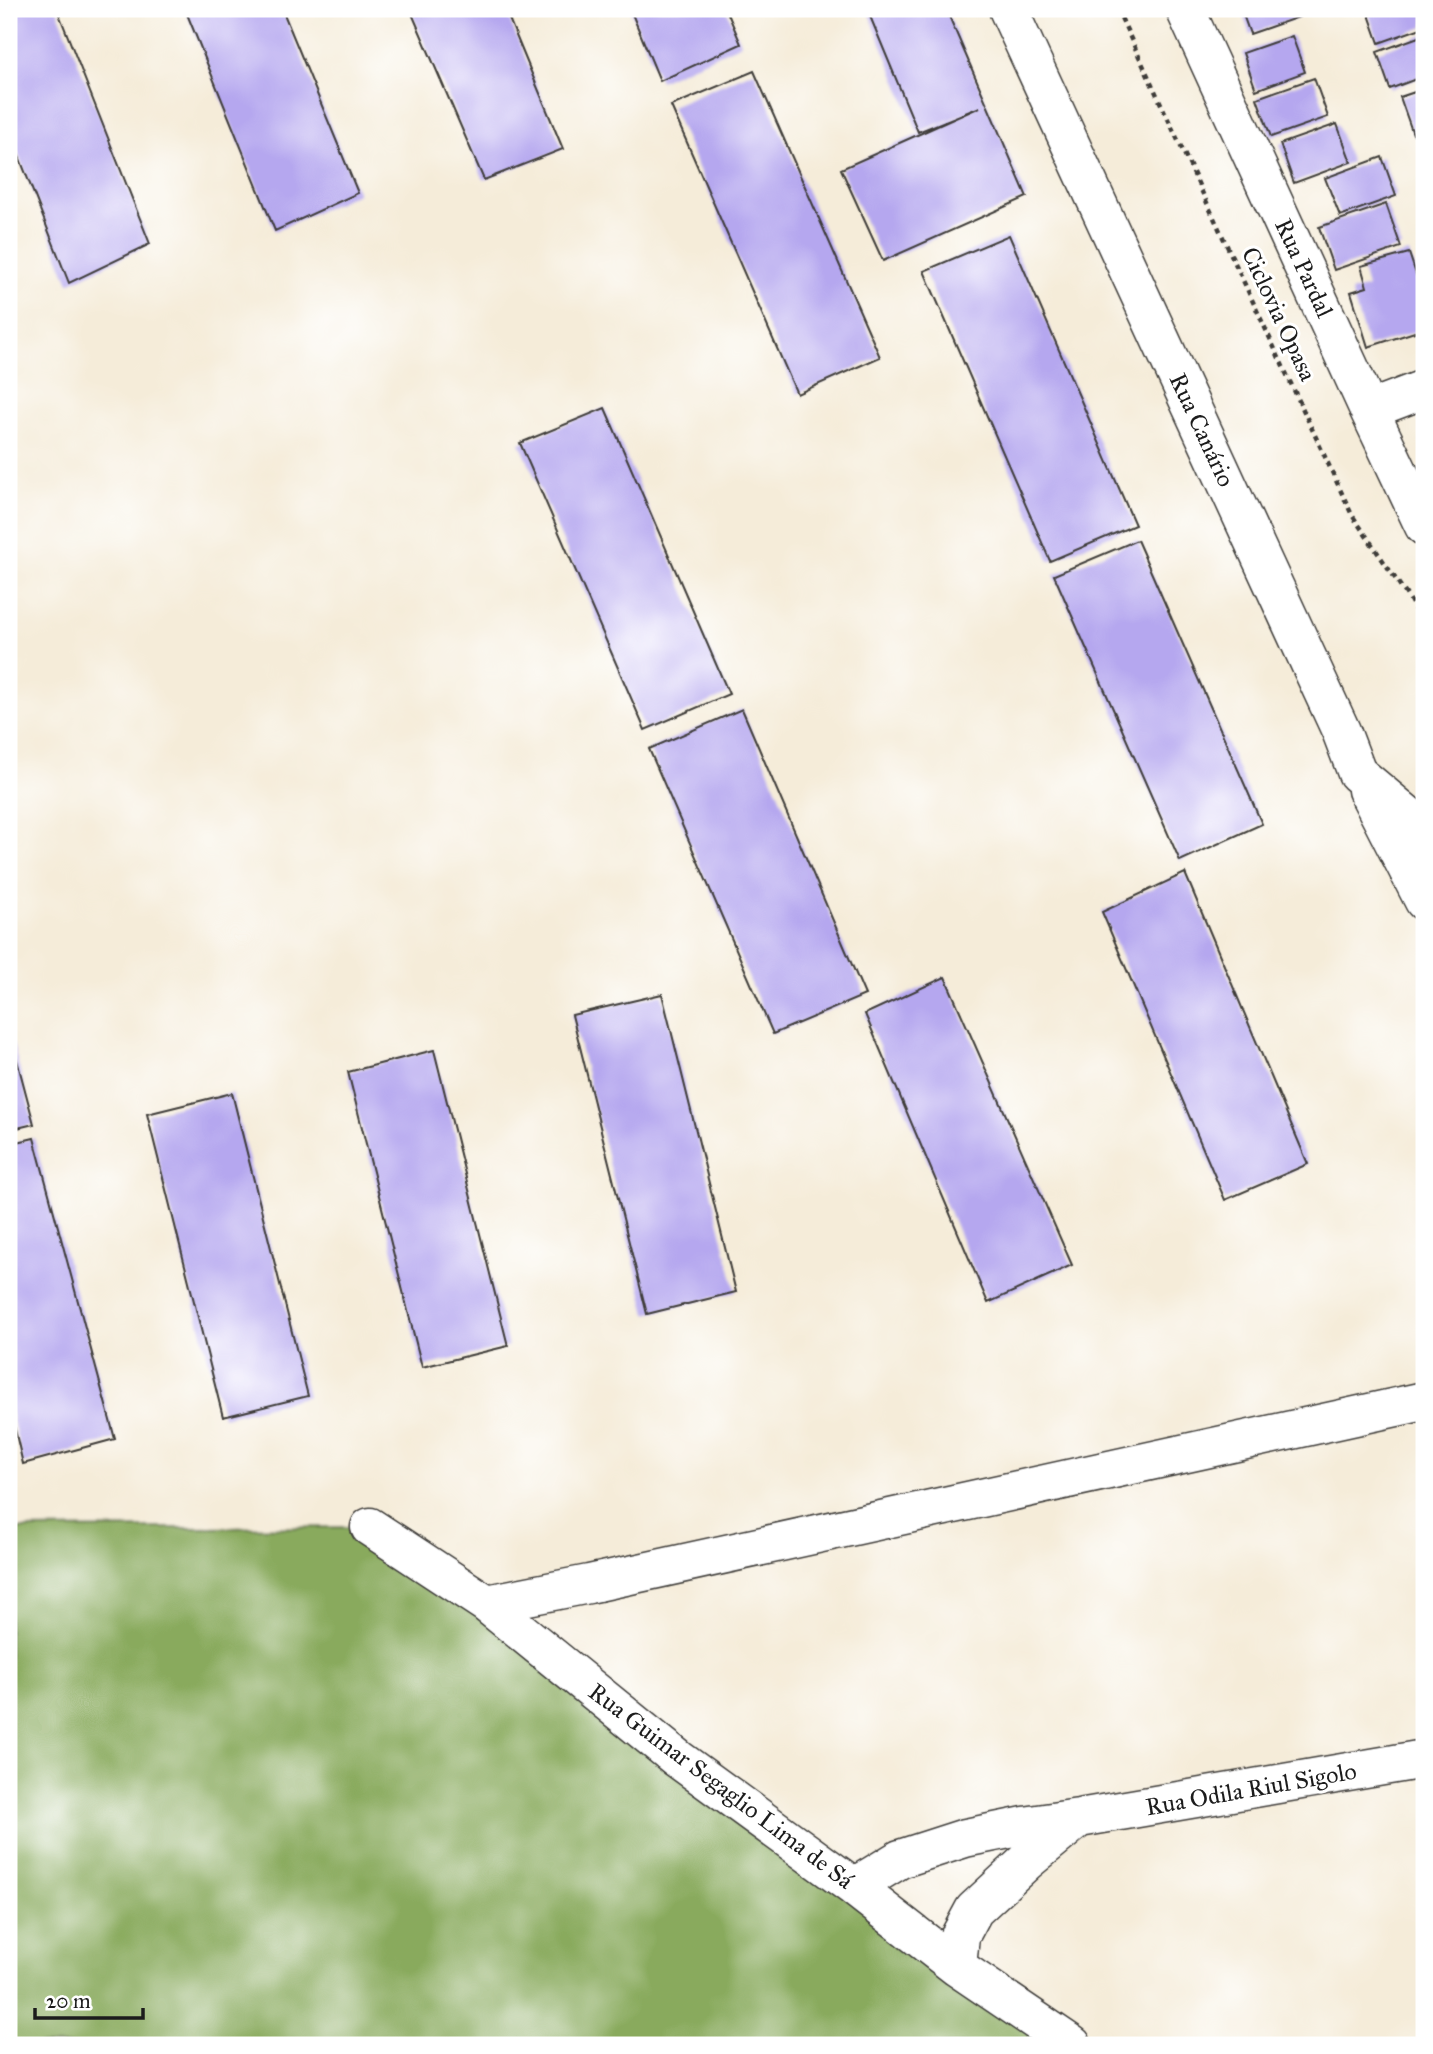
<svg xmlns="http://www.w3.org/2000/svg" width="1433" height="2054" viewBox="0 0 1433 2054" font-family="'IM FELL Great Primer',serif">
  <rect width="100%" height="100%" fill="#fff"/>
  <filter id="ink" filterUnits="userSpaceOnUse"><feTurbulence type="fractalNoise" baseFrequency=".0143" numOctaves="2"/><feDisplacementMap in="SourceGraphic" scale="14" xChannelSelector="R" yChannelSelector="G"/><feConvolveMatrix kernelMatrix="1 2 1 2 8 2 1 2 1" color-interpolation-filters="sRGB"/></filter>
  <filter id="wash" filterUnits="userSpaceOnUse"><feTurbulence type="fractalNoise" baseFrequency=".00686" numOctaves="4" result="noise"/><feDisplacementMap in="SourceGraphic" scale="28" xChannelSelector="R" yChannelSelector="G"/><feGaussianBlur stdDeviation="1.57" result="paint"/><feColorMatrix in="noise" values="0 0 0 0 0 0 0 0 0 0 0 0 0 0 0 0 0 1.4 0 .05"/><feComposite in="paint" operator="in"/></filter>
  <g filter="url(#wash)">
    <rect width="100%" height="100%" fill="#f5ecd9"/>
    <path fill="#89aa5d" stroke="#52633c" stroke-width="2" d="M370,1527L1080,2045H9V1529Z"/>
    <g id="blocks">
      <path fill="#b5a7ef" d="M9,9H57L150,244L69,283L9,131Z
        M185,9H282L358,193L275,231Z
        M410,9H505L563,149L484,180Z
        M630,9H726L741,44L660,81Z
        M867,9H946L1027,197L883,261L841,169L980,107L918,132Z
        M1241,9H1296L1299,17L1250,34Z
        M1367,9H1422L1424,15V27L1379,43Z
        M1424,35V76L1390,89L1377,52Z
        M1292,36L1305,72L1256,90L1243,53Z
        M754,71L880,357L797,394L671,106Z
        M1314,78L1328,117L1271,137L1257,98Z
        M1424,89V130L1413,134L1400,97Z
        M1337,124L1351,162L1294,183L1280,144Z
        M1382,157L1396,196L1340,216L1325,178Z
        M1386,204L1401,247L1334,270L1319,227Z
        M1009,235L1135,525L1050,561L924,271Z
        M1409,253L1424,298V329L1368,347L1351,292L1367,287L1361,266Z
        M605,408L729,694L645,730L520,443Z
        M1137,540L1262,824L1180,861L1054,575Z
        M742,709L865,995L773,1034L649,749Z
        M1185,873L1308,1164L1225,1200L1102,912Z
        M945,977L1072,1265L988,1303L865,1014Z
        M662,994L736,1292L647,1314L572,1015Z
        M9,1030L34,1124L9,1130Z
        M434,1050L508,1346L422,1367L348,1072Z
        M232,1093L308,1396L223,1417L147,1114Z
        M34,1138L115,1439L23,1464L9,1404V1144Z"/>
    </g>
  </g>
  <g filter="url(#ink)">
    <use href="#blocks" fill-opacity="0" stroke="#3d3b38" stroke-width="2"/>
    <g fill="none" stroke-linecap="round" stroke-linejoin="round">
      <defs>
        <path id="minor" d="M1008,9L1341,731L1357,773L1424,829
          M1185,9L1369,410L1424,526
          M1369,410L1424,389
          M1367,790L1424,901
          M370,1527L487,1604L678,1759L854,1887L957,1967L1072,2045
          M487,1604L589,1584L1424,1401
          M854,1887L900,1859L965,1838L1024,1826L1079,1818L1424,1759
          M957,1967L960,1936L974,1910L1027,1861L1079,1818"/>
      </defs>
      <use href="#minor" stroke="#3d3b38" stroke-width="41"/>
      <path stroke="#3d3b38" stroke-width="4.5" stroke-dasharray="5 5" stroke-linecap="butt" d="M1117,9L1352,515L1410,600L1424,626"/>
      <use href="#minor" stroke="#fff" stroke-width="38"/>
    </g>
  </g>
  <g text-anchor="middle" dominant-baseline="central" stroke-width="6" stroke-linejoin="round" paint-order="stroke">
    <g font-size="24" fill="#1c1c1c" stroke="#fff">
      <text transform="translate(1304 268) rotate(65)">Rua Pardal</text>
      <text transform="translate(1279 314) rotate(65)">Ciclovia Opasa</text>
      <text transform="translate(1202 430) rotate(65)">Rua Canário</text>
      <text transform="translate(721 1786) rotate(37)">Rua Guimar Segaglio Lima de Sá</text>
      <text transform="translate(1251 1789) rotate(-10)">Rua Odila Riul Sigolo</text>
    </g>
  </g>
  <rect width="1433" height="2054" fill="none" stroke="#fff" stroke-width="35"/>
  <path d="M35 2008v10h108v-10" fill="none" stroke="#1c1c1c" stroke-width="3.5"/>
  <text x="46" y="2008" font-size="21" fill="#1c1c1c" stroke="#ffffff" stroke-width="5" paint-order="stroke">20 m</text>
</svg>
